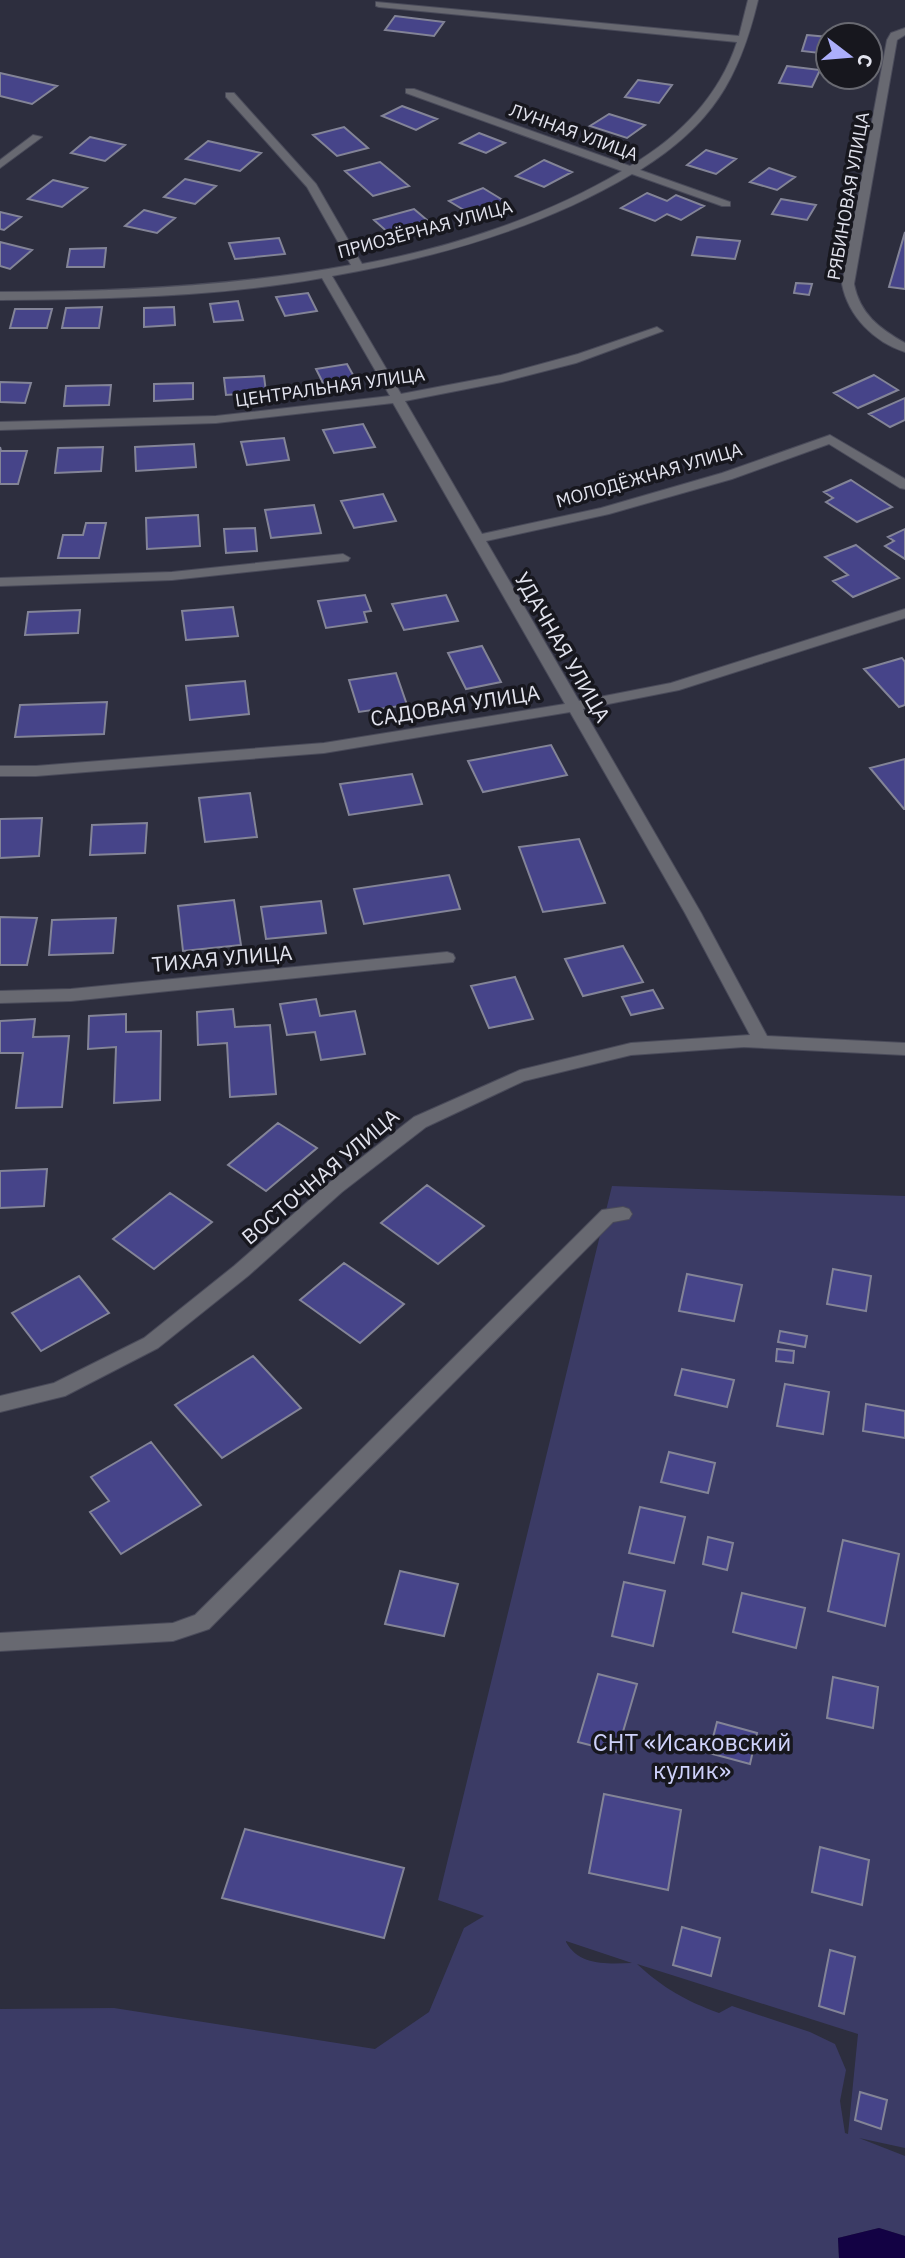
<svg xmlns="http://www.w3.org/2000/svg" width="905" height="2258" viewBox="0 0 905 2258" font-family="'IBM Plex Sans',sans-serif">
  <rect width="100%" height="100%" fill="#2d2e3e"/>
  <path fill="#3b3b65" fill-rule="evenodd" d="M612,1186L905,1196V2148L859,2138L905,2156V2236L879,2228L838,2238L839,2258H0V2009L114,2008L375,2049L429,2012L464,1928L484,1916L438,1900ZM566,1942V1941L632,1963C608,1964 579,1966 566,1942ZM637,1964L858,2034L848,2134L845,2133L840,2101L846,2070L835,2044L810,2032L732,2006L719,2013C686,2001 663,1988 637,1964Z"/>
  <path fill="#130244" d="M879,2228L905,2236V2258H839L838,2238Z"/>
  <path fill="#464489" stroke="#838497" stroke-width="2" d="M395,16L444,22L434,36L385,30Z
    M807,35L828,37V54L802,51Z
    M787,66L820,70L812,87L779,83Z
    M0,73L57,86L32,104L0,96Z
    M638,80L672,85L659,103L625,97Z
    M402,106L437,119L416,130L382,116Z
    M609,114L645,125L627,138L590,126Z
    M344,127L368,148L337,156L313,135Z
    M479,133L505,143L486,153L460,143Z
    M90,137L125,145L105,161L71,153Z
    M208,141L261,153L240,171L186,159Z
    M706,150L736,159L716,174L687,165Z
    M544,160L572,172L544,187L516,176Z
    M380,162L409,186L373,196L345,171Z
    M769,168L795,177L777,190L750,182Z
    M185,179L216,186L195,204L164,197Z
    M53,180L87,188L62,207L28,199Z
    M483,188L506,202L472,215L449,201Z
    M647,193L667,201L676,195L704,206L681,220L667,214L655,221L621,208Z
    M781,199L816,205L807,220L772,214Z
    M414,209L434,226L393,237L374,220Z
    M144,210L175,218L157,233L125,226Z
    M0,212L21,217L4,230L0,229Z
    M905,232V289L889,287Z
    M697,237L740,241L735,259L692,255Z
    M279,238L285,254L235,259L229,243Z
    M0,242L32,250L10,269L0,266Z
    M106,248L104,267H67L70,249Z
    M796,283L812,284L809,295L794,293Z
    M308,293L317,311L285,316L276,297Z
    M238,301L243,320L214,322L210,304Z
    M102,307L99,328H62L66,308Z
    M174,307L175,325L144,327V308Z
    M15,309H52L47,328H10Z
    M347,364L358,384L326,389L316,369Z
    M874,375L898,390L858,408L834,393Z
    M264,376L266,392L226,395L224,378Z
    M0,382L31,383L25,403L0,402Z
    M193,383V399L154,401V384Z
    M111,385L109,405L64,406L66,386Z
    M905,398V420L890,427L869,414Z
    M363,424L375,447L334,453L323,430Z
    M284,438L289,460L247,465L241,442Z
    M194,444L196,467L136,471L135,447Z
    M0,447L1,451H27L18,484H0Z
    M103,447L101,471L55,473L58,448Z
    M851,480L892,507L857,522L826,502L833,498L824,492Z
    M383,494L396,521L354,528L341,501Z
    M314,505L321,533L271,538L265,510Z
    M198,515L200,546L147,549L146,518Z
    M86,523H106L99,558H58L63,535H83Z
    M255,528L257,551L226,553L224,529Z
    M905,529V559L885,546L894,541L888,537Z
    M856,545L899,578L853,597L833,581L848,575L825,557Z
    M365,595L371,611L364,612L367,622L326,628L318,601Z
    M446,595L458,621L404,630L392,604Z
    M233,607L238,636L186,640L182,611Z
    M80,610L78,633L25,635L28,612Z
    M482,646L501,682L466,689L448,653Z
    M902,658L905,662V705L899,707L864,669Z
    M396,673L407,705L359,712L349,680Z
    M245,681L249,714L190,720L186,686Z
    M107,702L104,734L15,737L20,705Z
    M551,745L567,775L483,792L468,761Z
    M905,759V809H904L870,768Z
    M412,774L422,804L349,815L340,784Z
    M250,793L257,837L205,842L199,798Z
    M42,818L39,856L0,858V819Z
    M147,823L145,853L90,855L92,825Z
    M579,839L605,903L543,912L519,847Z
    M449,875L460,909L364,924L354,889Z
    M234,900L241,945L183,951L178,906Z
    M321,901L326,933L266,939L261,907Z
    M0,917L37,918L27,965H0Z
    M116,918L113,953L49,955L52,920Z
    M623,946L643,982L583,996L565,959Z
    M515,977L533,1019L489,1028L471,986Z
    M653,990L663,1008L631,1015L622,997Z
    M316,999L320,1016L355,1011L365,1054L321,1060L315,1032L287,1035L280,1004Z
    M233,1009L235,1027L270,1025L276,1094L230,1097L227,1043L198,1045L197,1012Z
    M126,1014V1032L161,1031L160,1100L114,1103L116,1047L88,1049L89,1016Z
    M35,1019L33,1037L69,1036L62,1107L16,1108L23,1053H0V1021Z
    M278,1123L317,1148L266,1191L228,1165Z
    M47,1169L44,1206L0,1208V1171Z
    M427,1185L484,1226L438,1264L381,1223Z
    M170,1193L212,1222L154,1269L113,1239Z
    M344,1263L404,1304L360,1343L300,1300Z
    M833,1269L871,1276L866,1311L827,1304Z
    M687,1274L742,1285L734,1321L679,1311Z
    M79,1276L109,1313L41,1351L12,1313Z
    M780,1331L807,1336L805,1347L778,1342Z
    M777,1349L794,1351L793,1363L776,1361Z
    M253,1356L301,1408L222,1458L175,1405Z
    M682,1369L734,1380L727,1407L675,1395Z
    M785,1384L829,1392L823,1434L777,1426Z
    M866,1404L905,1411V1438L863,1431Z
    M151,1442L201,1505L121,1554L90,1512L109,1501L91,1477Z
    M669,1452L715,1463L708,1493L661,1482Z
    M640,1507L685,1517L674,1563L629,1553Z
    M708,1537L733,1543L727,1570L703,1564Z
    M843,1540L899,1554L885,1626L828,1611Z
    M400,1571L458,1584L444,1636L385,1624Z
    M624,1582L665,1591L653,1646L612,1636Z
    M742,1593L805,1608L796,1648L733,1632Z
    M598,1674L637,1684L617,1752L578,1742Z
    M833,1677L878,1687L873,1728L827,1718Z
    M717,1722L757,1733L750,1764L709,1753Z
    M604,1794L681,1810L668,1890L589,1873Z
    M245,1829L404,1868L384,1938L222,1898Z
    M820,1847L869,1860L862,1905L812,1892Z
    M682,1927L720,1938L711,1976L673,1965Z
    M830,1950L855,1957L844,2014L819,2006Z
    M860,2092L887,2100L881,2129L855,2120Z"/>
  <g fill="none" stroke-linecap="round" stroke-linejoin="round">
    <defs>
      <path id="minor" d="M748,0H758C739,79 712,125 640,170L730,202V206H722L632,174C542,228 435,258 332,276L401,394L501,375L578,354L657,327L663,331L576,363L502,382L405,401L482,534L601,508L722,473L830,435L905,479V489L900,488L829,444L732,479L609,514L486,541L579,701L671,683L905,609V618L679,690L583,709L701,913L767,1036L905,1043V1055L744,1047L631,1055L524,1081L426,1127L342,1192L248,1276L158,1348L65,1396L0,1412V1396L54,1383L144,1338L234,1266L330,1182L414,1117L520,1070L631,1043L750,1035L685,913L570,712L324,753L36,776H0V766H36L324,743L565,704L393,403L216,423L0,430V422L216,416L390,396L322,278C216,297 108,299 0,300V292C118,292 235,286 351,265L307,187L226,97V93H234L316,184L362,264C450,248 545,217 622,171L406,93V89H414L630,166C679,137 719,97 737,42L379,7L376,6V2L739,36Z
        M905,28V35L897,40L854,284C860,314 879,328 905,343V352C874,342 848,316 842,284L887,40L891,33Z
        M33,135L42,137L0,168V160Z
        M343,554L350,558L348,561L172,580L0,586V578L172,572Z
        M447,952L453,954L455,958L453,962L71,1001L0,1003V991L71,989Z
        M623,1207L629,1209L632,1214L629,1219L613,1222L209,1629L173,1641L0,1651V1633L173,1623L195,1615L602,1210Z"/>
    </defs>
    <use href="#minor" stroke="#4a4b5a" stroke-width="2"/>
    <use href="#minor" fill="#686971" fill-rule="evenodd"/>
  </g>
  <g text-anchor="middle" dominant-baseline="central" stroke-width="7" stroke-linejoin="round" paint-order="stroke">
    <g font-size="18" fill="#e2e3ee" stroke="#17171e">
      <text transform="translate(574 132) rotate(20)">ЛУННАЯ УЛИЦА</text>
      <text transform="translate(848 196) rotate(-80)">РЯБИНОВАЯ УЛИЦА</text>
      <text transform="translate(425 229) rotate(-15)">ПРИОЗЁРНАЯ УЛИЦА</text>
      <text transform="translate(330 387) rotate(-8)">ЦЕНТРАЛЬНАЯ УЛИЦА</text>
      <text transform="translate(649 475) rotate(-16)">МОЛОДЁЖНАЯ УЛИЦА</text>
    </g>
    <g font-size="21" fill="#e2e3ee" stroke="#17171e">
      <text transform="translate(563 647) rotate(60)">УДАЧНАЯ УЛИЦА</text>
      <text transform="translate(455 705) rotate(-9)">САДОВАЯ УЛИЦА</text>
      <text transform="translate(222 958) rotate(-5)">ТИХАЯ УЛИЦА</text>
      <text transform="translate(320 1176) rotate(-40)">ВОСТОЧНАЯ УЛИЦА</text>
    </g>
    <g font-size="24" fill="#cfd2fb" stroke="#17171e">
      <text x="692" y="1742">СНТ «Исаковский<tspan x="692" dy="28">кулик»</tspan></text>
    </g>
  </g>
  <g transform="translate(849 56) rotate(106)"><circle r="33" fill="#17171e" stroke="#686971" stroke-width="2"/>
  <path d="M0-5L12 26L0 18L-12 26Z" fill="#acaffb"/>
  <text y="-10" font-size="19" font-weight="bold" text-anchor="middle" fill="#e2e3ee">С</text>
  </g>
</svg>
